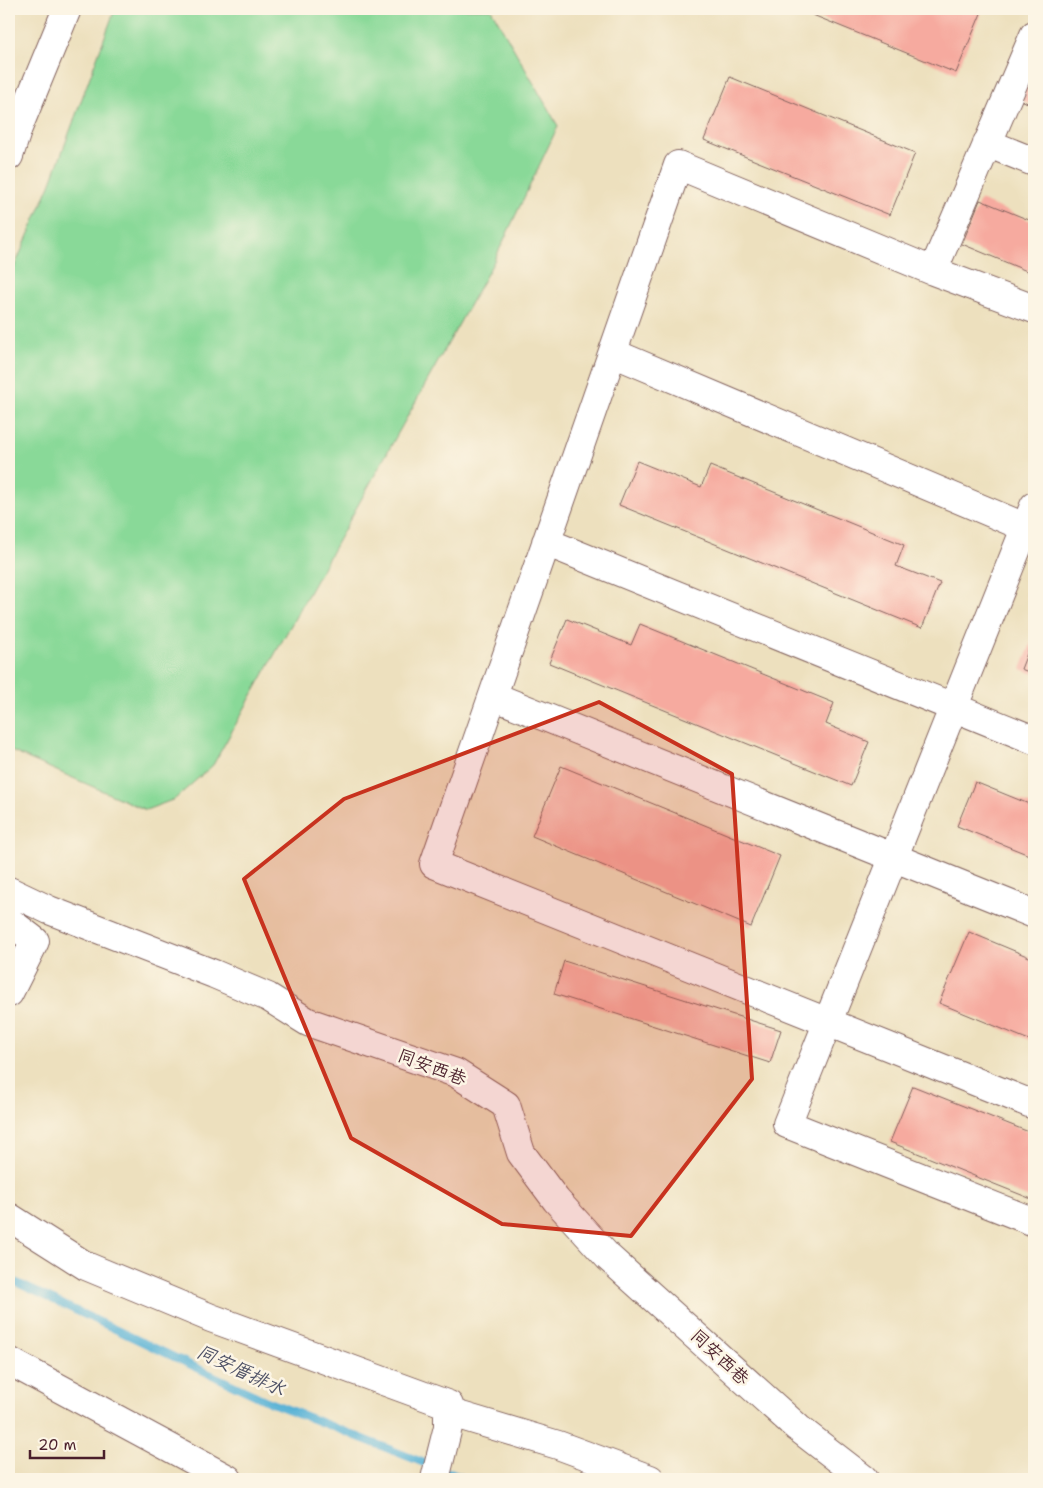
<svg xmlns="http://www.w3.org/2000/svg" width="1043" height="1488" viewBox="0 0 1043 1488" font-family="'Shantell Sans','LXGW WenKai TC',sans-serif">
  <rect width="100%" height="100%" fill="#fcf5e5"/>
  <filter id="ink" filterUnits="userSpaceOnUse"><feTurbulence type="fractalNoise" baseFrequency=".02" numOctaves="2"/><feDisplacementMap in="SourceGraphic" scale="10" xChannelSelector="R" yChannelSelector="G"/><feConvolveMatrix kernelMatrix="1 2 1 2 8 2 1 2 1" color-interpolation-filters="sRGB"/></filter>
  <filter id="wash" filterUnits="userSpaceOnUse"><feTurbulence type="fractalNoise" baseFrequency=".0096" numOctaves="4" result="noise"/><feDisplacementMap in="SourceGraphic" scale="20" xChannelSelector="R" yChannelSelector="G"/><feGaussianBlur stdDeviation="1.12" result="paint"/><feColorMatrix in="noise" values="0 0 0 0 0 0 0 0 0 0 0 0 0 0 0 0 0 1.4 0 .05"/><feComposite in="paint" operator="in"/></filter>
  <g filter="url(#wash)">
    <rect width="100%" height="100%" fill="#ede0be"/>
    <path fill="#89d998" stroke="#6a7c62" d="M115,9H491L558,126L493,263L213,765L175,799L146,810L9,750V279L50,185Z"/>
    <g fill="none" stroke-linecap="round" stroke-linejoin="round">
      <path stroke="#59b2d6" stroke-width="8" d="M9,1279L267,1401L465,1479"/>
    </g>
    <g id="blocks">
      <path fill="#f6aa9f" d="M798,9H976L982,11L956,73Z
        M1034,63V106L1019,99Z
        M730,77L915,153L890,215L704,140Z
        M980,200L1034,222V274L962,244Z
        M637,461L701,487L710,466L904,545L896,566L940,583L922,628L619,505Z
        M567,619L631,645L640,624L834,703L826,724L869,742L851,786L549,663Z
        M1034,636V674L1021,669Z
        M561,766L780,856L751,927L532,836Z
        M975,782L1034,806V857L957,826Z
        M969,932L1034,959V1042L939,1003Z
        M564,961L781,1030L770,1063L554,994Z
        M913,1086L1034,1134V1200L890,1142Z"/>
    </g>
  </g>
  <g filter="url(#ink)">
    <use href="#blocks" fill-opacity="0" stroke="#83635e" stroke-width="1"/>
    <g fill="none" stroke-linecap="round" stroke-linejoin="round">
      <defs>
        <path id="minor" d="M987,143L1034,162
          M933,271L1034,35
          M1034,309L933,271L678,165L434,864L1034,1105
          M613,353L1034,531
          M1034,506L787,1124L1034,1222
          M546,542L1034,740
          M493,696L1034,914
          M9,891L49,910L214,974L268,997L308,1022L456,1073L506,1105L521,1153L556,1200L608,1257L798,1428L864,1479
          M9,921L35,941L9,993
          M9,1217L86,1266L211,1318L449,1405L448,1412L558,1445L650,1479
          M9,1361L228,1479
          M435,1479L448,1427V1412"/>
        <path id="major" d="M9,156L18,128L67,9"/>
      </defs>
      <use href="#minor" stroke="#83635e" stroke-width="30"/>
      <use href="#major" stroke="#83635e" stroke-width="30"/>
      <use href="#minor" stroke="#fff" stroke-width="28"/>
      <use href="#major" stroke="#fff" stroke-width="28"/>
    </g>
  </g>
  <path fill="#c8321e" fill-opacity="0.2" stroke="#c8321e" stroke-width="4" stroke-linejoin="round" d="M599,702L732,774L752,1079L631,1236L502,1224L351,1138L244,879L344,799Z"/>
  <g text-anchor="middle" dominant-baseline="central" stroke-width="5" stroke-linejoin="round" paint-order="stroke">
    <g font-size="18" fill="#4a1f2b" stroke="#fcf5e5">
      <text transform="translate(432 1067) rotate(21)">同安西巷</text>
      <text transform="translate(720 1357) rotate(43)">同安西巷</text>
    </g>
    <g font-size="19" font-style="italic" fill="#4f5267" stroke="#fcf5e5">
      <text transform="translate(241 1370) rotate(25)">同安厝排水</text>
    </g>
  </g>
  <rect width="1043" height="1488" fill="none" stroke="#fcf5e5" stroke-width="30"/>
  <path d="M30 1450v8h74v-8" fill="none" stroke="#4a1f2b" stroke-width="2.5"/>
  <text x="38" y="1450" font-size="15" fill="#4a1f2b" stroke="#fcf5e5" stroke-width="4" paint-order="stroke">20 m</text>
</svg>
